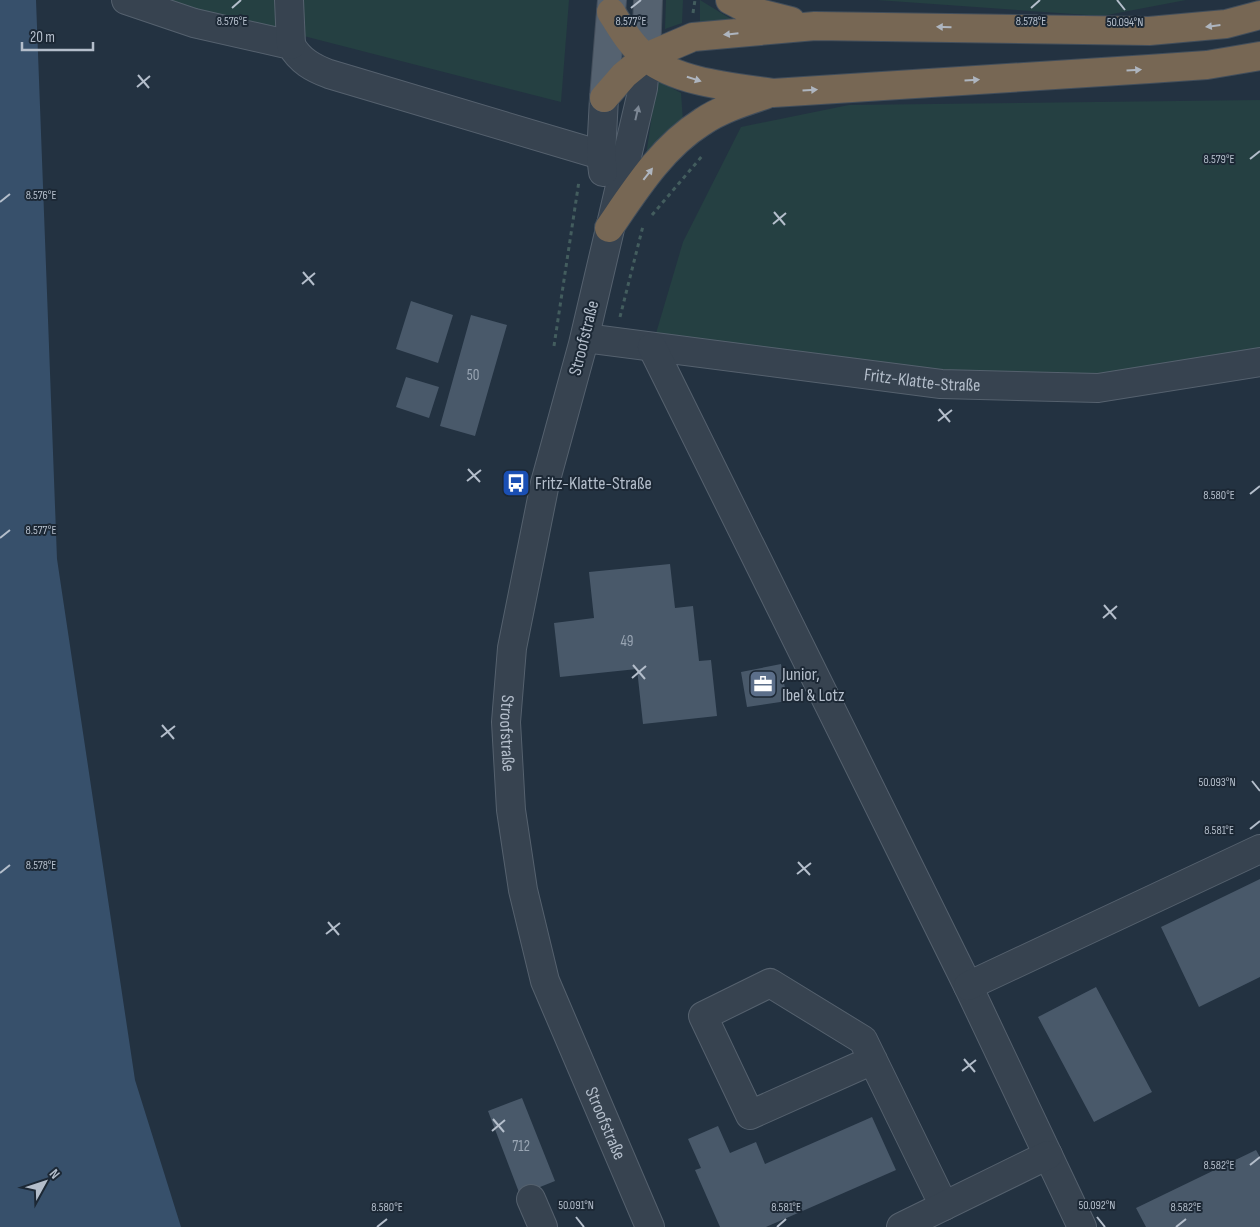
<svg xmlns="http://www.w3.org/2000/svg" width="1260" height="1227" viewBox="0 0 1260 1227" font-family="'Sofia Sans Condensed',sans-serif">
  <rect width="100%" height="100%" fill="#233241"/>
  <path fill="#254042" d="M163,0H569L561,102Z
    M666,0H683L682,23L665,29Z
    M700,0L731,19L700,23Z
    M877,0H1186L1102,16Z
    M657,80L681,93L683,121L646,156Z
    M1260,100V362L1098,388L652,347L683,242L741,127L849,105Z"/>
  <path fill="#37506b" d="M0,0H36L57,559L135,1080L181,1227H0Z"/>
  <path fill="#49596a" d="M411,301L453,315L438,363L396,349Z
    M471,315L507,325L475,436L440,426Z
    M406,377L439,387L429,418L396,407Z
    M670,564L675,608L693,606L699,661L711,660L717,716L643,724L637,669L560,677L554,623L594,618L589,572Z
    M781,664L787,701L747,707L741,672Z
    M1260,879V977L1199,1007L1161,927Z
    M1096,987L1152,1092L1094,1122L1038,1017Z
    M522,1098L555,1181L520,1195L488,1111Z
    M872,1117L896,1170L766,1227H720L695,1170L701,1168L688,1139L718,1126L730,1153L756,1142L765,1164Z
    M1256,1150L1260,1157V1227H1146L1136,1208Z"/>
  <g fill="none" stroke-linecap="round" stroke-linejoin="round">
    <defs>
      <g id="minor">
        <path d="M126,0L194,23L291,45C300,61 313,68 329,74L601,155"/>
        <path d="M289,0L291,45"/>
        <path id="s1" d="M646,57L643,88L583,344L545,483L512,648L506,722L511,810L523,890L545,981L650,1227"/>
        <path d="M603,172L601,155L604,98"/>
        <path id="s2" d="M585,338L941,384L1098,388L1260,362"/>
        <path d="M652,347L968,986L1082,1227"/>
        <path d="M968,986L1260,849"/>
        <path d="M873,1060L750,1115L703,1016L770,983L863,1040L944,1206"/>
        <path d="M531,1199L543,1227"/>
        <path d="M901,1227L1048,1155"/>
      </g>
      <path id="major" d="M646,57L648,0
        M604,98L612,0"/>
      <path id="highway" d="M730,0L751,11L791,21
        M611,12C621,28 631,46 647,58C679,83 734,87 773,93L1149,69L1207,65L1260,56
        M604,98L624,75L646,57L693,37L815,26L1149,31L1226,24L1260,15
        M609,228C635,190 662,147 702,122C721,109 744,102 765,95"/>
    </defs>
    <use href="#minor" stroke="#55616e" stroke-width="30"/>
    <use href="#major" stroke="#444f5c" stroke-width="30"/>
    <use href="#highway" stroke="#424e5b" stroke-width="30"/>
    <path stroke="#435d5e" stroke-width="3" stroke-dasharray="4 4" stroke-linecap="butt" d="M693,13L695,0
      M652,215L703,155
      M620,317L643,226
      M554,346L579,181"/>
    <use href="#minor" stroke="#374350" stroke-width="28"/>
    <use href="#major" stroke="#556270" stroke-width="28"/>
    <use href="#highway" stroke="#776754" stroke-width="28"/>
  </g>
  <defs><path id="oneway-solid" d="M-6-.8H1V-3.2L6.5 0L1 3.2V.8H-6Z" transform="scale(1.25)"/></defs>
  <g fill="#aeb5bf">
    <use href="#oneway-solid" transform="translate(1213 26) rotate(173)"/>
    <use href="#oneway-solid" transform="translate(944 27) rotate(-179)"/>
    <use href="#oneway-solid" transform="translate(731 34) rotate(174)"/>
    <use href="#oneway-solid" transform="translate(1134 70) rotate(-4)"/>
    <use href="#oneway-solid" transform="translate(694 79) rotate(18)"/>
    <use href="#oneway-solid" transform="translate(972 80) rotate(-4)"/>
    <use href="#oneway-solid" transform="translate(810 90) rotate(-4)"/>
    <use href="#oneway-solid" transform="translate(648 174) rotate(-52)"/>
  </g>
  <use fill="#7c8794" href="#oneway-solid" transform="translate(637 113) rotate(-77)"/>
  <path fill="none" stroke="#b4becb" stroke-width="2" d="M1117,0L1125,10M232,8L241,0M631,8L641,0M1031,8L1040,0M138,75L149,88M137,87L150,76M1250,159L1260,151M0,202L10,194M774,212L785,225M773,224L786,213M303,272L314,285M302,284L315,273M939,409L950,422M938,421L952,410M468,469L480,482M467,481L481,470M1250,494L1260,486M0,538L10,530M1104,605L1116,619M1103,618L1117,606M633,665L645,679M632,678L646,666M162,725L174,739M161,737L175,726M1252,781L1260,791M1250,829L1260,821M798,862L810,875M0,873L10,865M797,874L811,863M328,922L339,935M326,934L340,923M964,1059L975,1072M962,1071L976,1060M493,1119L504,1132M492,1131L505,1120M1250,1165L1260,1157M576,1217L584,1227M1097,1217L1105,1227M377,1227L387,1219M777,1227L786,1219M1176,1227L1186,1219"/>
  <defs>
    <symbol id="bus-square" viewBox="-11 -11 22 22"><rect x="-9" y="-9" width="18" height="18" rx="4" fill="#1a4fb4" stroke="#1c2835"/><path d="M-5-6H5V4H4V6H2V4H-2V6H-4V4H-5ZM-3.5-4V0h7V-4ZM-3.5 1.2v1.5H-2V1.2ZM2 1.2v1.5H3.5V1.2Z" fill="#fff"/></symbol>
    <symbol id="office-square" viewBox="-11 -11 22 22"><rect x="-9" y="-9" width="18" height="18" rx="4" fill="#5c6f8a" stroke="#1c2835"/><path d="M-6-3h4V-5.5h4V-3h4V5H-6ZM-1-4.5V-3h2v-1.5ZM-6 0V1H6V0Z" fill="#fff"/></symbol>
  </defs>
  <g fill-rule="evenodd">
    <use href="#bus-square" x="500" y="467" width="32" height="32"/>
    <use href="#office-square" x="747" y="668" width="32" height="32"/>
  </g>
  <g text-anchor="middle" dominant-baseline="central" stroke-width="4" stroke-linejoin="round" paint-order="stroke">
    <g font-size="15" fill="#99a5b3">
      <text x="473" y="375">50</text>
      <text x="627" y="641">49</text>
      <text x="521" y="1146">712</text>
    </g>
    <g font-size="18" fill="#b4becb" stroke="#1c2835">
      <text transform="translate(584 338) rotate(-76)">Stroofstraße</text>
      <text stroke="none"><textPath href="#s2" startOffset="340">Fritz-Klatte-Straße</textPath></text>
      <text stroke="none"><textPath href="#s1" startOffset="692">Stroofstraße</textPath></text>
      <text stroke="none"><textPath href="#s1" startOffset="1098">Stroofstraße</textPath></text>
    </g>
    <g font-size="18" fill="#b4becb" stroke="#1c2835" text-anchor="start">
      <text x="535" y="483">Fritz-Klatte-Straße</text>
      <text x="782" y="674">Junior,<tspan x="782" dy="21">Ibel &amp; Lotz</tspan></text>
    </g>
  </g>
  <g font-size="12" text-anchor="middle" fill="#b4becb" stroke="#1c2835" stroke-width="4" stroke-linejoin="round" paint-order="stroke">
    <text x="232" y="25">8.576°E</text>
    <text x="631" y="25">8.577°E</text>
    <text x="1031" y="25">8.578°E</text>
    <text x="1125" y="26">50.094°N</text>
    <text x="1219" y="163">8.579°E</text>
    <text x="41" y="199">8.576°E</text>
    <text x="1219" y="499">8.580°E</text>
    <text x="41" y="534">8.577°E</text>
    <text x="1217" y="786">50.093°N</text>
    <text x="1219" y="834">8.581°E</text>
    <text x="41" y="869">8.578°E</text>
    <text x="1219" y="1169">8.582°E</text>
    <text x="576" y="1209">50.091°N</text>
    <text x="1097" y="1209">50.092°N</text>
    <text x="387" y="1211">8.580°E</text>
    <text x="786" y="1211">8.581°E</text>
    <text x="1186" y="1211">8.582°E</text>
  </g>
  <g transform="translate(45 1182) rotate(50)" stroke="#1c2835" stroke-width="4" paint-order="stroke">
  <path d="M0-4L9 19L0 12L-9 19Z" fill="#b4becb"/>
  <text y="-8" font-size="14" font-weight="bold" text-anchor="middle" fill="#b4becb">N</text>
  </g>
  <path d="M22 42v8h71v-8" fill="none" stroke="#b4becb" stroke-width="2.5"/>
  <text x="30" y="42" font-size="15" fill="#b4becb" stroke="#1c2835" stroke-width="4" paint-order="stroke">20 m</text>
</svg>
